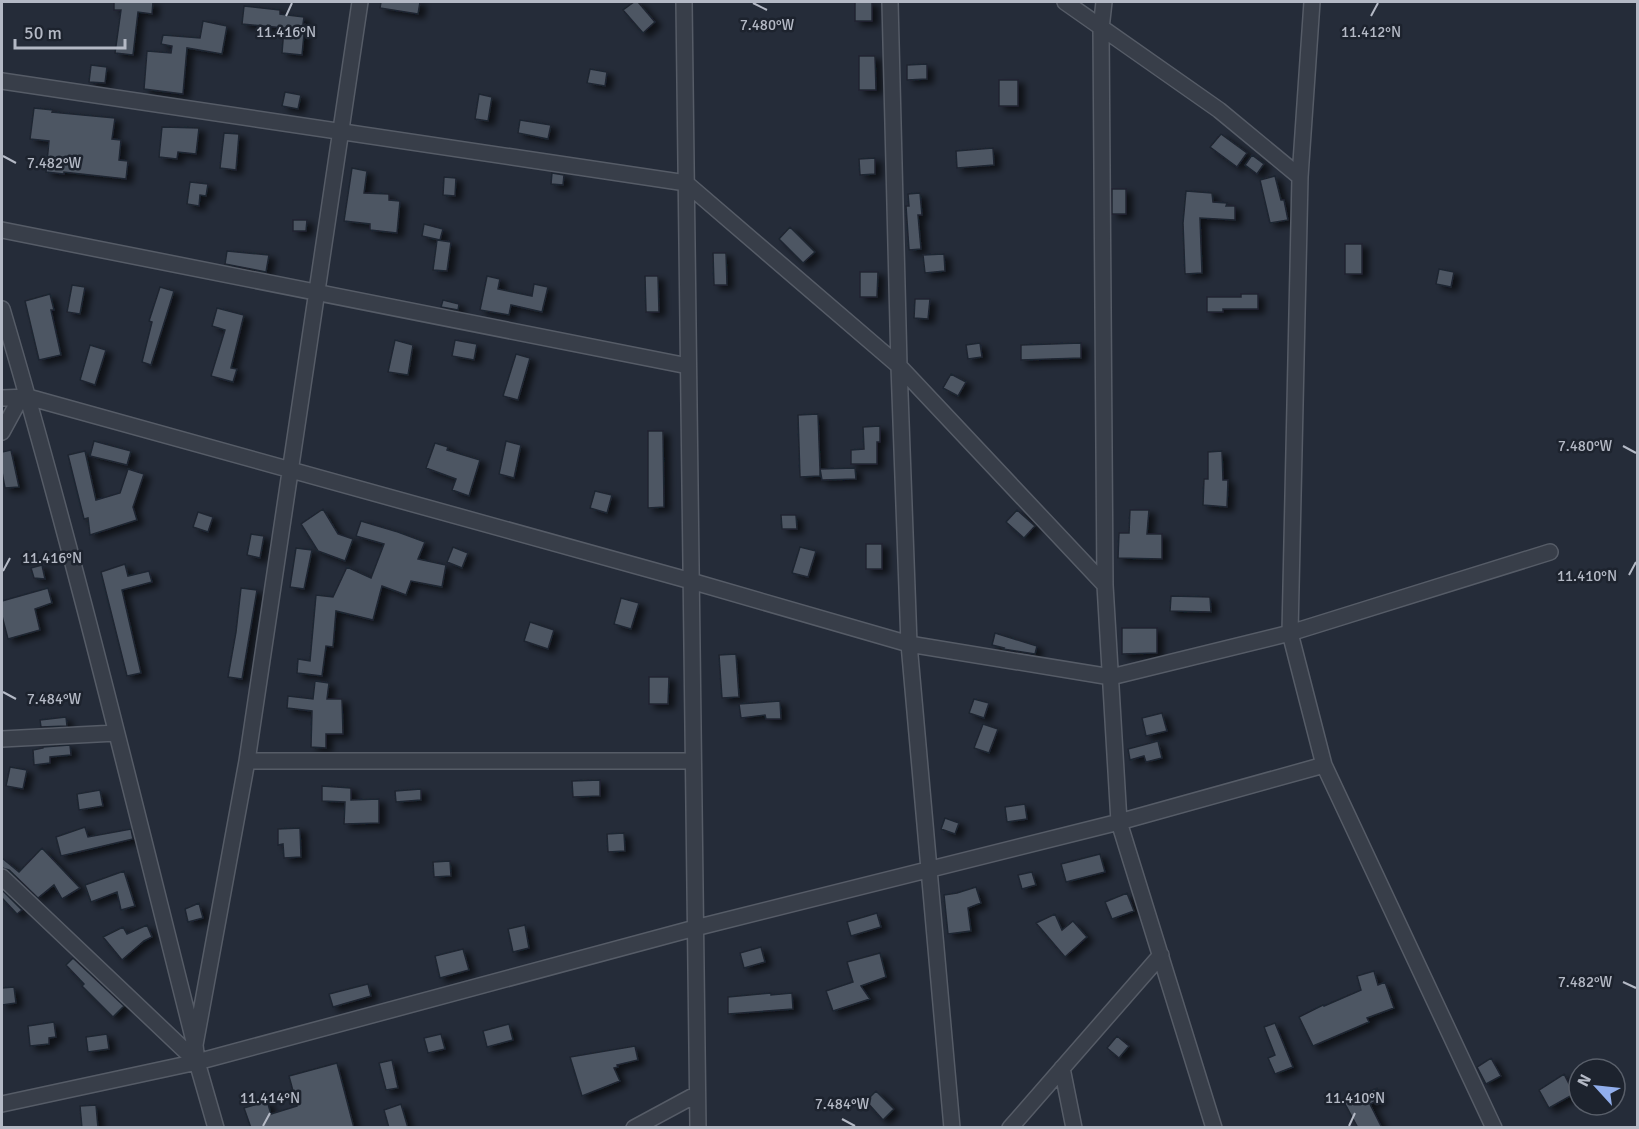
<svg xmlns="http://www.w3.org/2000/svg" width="1639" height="1129" viewBox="0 0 1639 1129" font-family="Signika,sans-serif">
  <defs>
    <filter id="shadow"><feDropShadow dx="6" dy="4" stdDeviation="3" flood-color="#0009"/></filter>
  </defs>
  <rect width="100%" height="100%" fill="#252c39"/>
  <path fill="#4e5664" stroke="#1f2530" stroke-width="1.5" filter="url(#shadow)" d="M114,2H153L152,14L138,12L133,55L115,53L121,10H114Z
    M381,2H420L418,14L380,8Z
    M634,2H638L655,22L643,33L623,10Z
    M855,2H872V21H855Z
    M244,6L280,10V14L304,17L303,24H305L302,55L282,53L284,28L242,24Z
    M203,21L227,26L222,54L187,48L183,94L144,89L147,51L171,53L172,46L161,44L163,35L200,38Z
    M859,56H875L876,90H859Z
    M927,64V79L907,80V65Z
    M91,65L107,67L105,83L89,82Z
    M590,69L607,72L605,86L587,83Z
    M999,80H1018V106H999Z
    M285,92L301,95L298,109L282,106Z
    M479,94L492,97L488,121L475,119Z
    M34,108L53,110L52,112L115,118L112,139L121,140L119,160L128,161L126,179L64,172V174L46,172L49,141L30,139Z
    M520,120L551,125L548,139L518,133Z
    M162,127L199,128L196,154L178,152L177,159L159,157Z
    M224,133L239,134L236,170L220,168Z
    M1221,134L1247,153L1237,167L1210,147Z
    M993,148L994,165L957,168L956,151Z
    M1252,155L1264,164L1257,174L1245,165Z
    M875,158V174L860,175L859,159Z
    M352,168L367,171L364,193L389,194V200L400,201L397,233L370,230V224L344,221Z
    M552,173L564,175L563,185L551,184Z
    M1275,176L1281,200H1284L1288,220L1270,223L1260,180Z
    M444,177L456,178L455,196L443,195Z
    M190,182L208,184L206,196L200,195L199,206L187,204Z
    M1112,189H1126V214H1112Z
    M1186,191L1212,193L1213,202L1227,203L1226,206H1235V220L1200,218L1202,273L1185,274L1183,223Z
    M920,193L922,215H918L921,249L909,250L906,206H909L908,194Z
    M293,220H307L306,231H293Z
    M424,224L443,229L440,240L422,236Z
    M790,227L815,252L803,263L779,239Z
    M437,240L451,242L447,271L433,270Z
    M1345,244H1362V274H1345Z
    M227,251L269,255L266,272L225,264Z
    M713,253H726L727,285H714Z
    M944,254L945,271L925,273L923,255Z
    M1439,269L1454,272L1451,287L1436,284Z
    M860,272H878L877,297H860Z
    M487,276L500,279L498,289L532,296L534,284L548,287L542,312L511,305L509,315L480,310Z
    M645,276H658L659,312H646Z
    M72,285L85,287L80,314L67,312Z
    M160,287L174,291L151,365L142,362L152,322L149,321Z
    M50,294L54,310H51L61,355L39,360L25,301Z
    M1241,294H1258V309H1223V312H1207V297H1241Z
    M915,299H930L928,319L914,318Z
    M443,300L459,304L458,310L441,307Z
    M217,308L244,315L231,368L237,369L233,382L211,376L225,330L212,326Z
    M395,340L413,345L408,375L388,372Z
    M455,340L477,344L474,360L452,356Z
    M980,343L982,357L968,359L966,345Z
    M1081,343V358L1021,360V345Z
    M90,345L106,350L95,385L80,380Z
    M516,354L530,358L518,400L503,396Z
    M951,374L966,382L958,396L943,388Z
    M818,414L820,469L855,468L856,479L822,480L820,469V476L800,477L798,415Z
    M880,426V442H877V464H851V450L864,449L863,427Z
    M648,431H663L664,507L648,508Z
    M94,441L131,451L127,465L90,456Z
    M506,441L521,445L514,478L499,474Z
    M435,443L448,447L447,450L480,460L469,496L452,490L456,479L426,468Z
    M11,450L19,487L5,488L2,472V452Z
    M85,451L96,500L120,493L128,469L144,474L133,507L137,520L90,535L88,518L84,519L68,455Z
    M1222,451L1223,480H1228L1227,507L1203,505L1204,479H1208V452Z
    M595,491L612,495L607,513L590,508Z
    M323,509L338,534L353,539L345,561L318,551L301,524Z
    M1017,510L1035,526L1024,538L1006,522Z
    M1130,510H1149L1147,534H1162V559L1118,558L1119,533H1129Z
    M198,512L213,517L208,532L193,527Z
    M781,515H796L797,529H782Z
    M361,521L398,532L425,542L418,559L446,565L442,587L411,581L406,595L382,586L373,620L336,611L333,647L326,646L322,676L297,673L298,659L310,661L316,595L333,597L347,567L371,578L384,544L356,536Z
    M251,534L264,536L260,558L247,555Z
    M866,544H882V569H866Z
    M453,547L468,553L462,568L447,562Z
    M800,547L816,551L808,577L792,573Z
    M296,548L312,550L304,589L290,587Z
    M125,564L128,576L149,571L152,582L122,590L141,673L127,676L101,572Z
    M42,565L45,579L34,578L31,568Z
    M48,588L52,603L35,609L40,630L8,639L2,616V601Z
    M241,588L257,590L242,679L228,677L236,632Z
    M1171,596L1210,597L1211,612L1170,611Z
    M621,598L639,603L631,629L614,624Z
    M530,622L554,630L548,649L524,641Z
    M1122,628H1157V653L1122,654Z
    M995,633L1037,646L1035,654L1003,649L1004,648L992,645Z
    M736,654L739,697L722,698L719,655Z
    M649,677H669L668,704H649Z
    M315,681L329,683L327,699H342L343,734H326V748L311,747L312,711L287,708L288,696L313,699Z
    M974,699L989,703L984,718L969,713Z
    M780,701L781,719H766L765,715L741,718L739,704Z
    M1162,713L1167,731L1146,736L1142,718Z
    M66,717L67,726L41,727L40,720Z
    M983,724L998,729L989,753L974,748Z
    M1158,741L1162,758L1146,762L1144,756L1130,760L1128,749Z
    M70,745L71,755L50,757V763L34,765L33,750L43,748V747Z
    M10,767L27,770L23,789L6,786Z
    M600,780V796L573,797L572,781Z
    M322,786L351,788V800L379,799V823L344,824L345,802L322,801Z
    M421,789V800L396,802L395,791Z
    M100,790L103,806L79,810L77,794Z
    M1025,804L1027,819L1007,822L1005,807Z
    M945,818L959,823L955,834L941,829Z
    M85,827L88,837L131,829L133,839L61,856L56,837Z
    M300,828L301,857L284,858L283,844L278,845V829Z
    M624,833L625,851L608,852L607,834Z
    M42,848L80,888L62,899L54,885L38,898L9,870L2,868V858L19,872Z
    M1100,854L1105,872L1066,882L1061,864Z
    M450,861L451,876L434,877L433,862Z
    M124,871L135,906L121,910L117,892L91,902L85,885Z
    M1032,872L1036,885L1022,889L1018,875Z
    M976,887L981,903L968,908L971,931L948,934L944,895L957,893Z
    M2,890L22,910L17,914L2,898Z
    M1127,893L1134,911L1112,919L1105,902Z
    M199,903L203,918L188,922L185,909Z
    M877,913L881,927L851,936L847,922Z
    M1055,914L1062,930L1073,921L1087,937L1065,957L1036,923Z
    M147,925L152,937L144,941L122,960L103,937L123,927L127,934Z
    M525,925L529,948L513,952L508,929Z
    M761,947L765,962L744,968L740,953Z
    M463,949L469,970L440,978L435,956Z
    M880,953L886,977L861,986L870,999L833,1011L826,991L853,982L847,962Z
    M73,958L124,1006L113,1017L82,986L84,984L66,965Z
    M1374,971L1378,985L1385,982L1394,1008L1367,1018L1369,1022L1313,1046L1299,1017L1323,1005L1324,1006L1361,990L1357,976Z
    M368,984L371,996L333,1007L329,994Z
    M14,987L16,1003L2,1005V988Z
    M771,993V995L792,993L793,1009L728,1014V997Z
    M54,1022L56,1037L49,1038V1044L30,1046L28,1026Z
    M1275,1023L1293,1067L1275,1074L1268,1058L1275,1055L1264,1027Z
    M509,1024L513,1040L487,1047L483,1031Z
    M107,1034L109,1049L88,1052L86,1037Z
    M441,1034L445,1049L428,1053L424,1038Z
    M1117,1036L1129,1046L1119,1058L1107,1048Z
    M635,1046L638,1060L617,1065L618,1067L614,1068L620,1081L582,1096L570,1057Z
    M1491,1058L1501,1076L1486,1084L1477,1067Z
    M392,1060L398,1088L386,1090L379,1063Z
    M337,1063L354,1128H251L244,1108L267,1101L271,1114L297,1106L289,1076Z
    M1564,1074L1574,1094L1549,1108L1539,1090Z
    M1377,1088L1381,1099L1370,1104L1382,1128H1358L1344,1102Z
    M876,1091L894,1109L883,1120L866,1101Z
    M401,1104L408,1128H389L384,1110Z
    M96,1105L98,1128H82L80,1106Z"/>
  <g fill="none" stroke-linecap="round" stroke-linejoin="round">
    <defs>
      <path id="minor" d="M684,2L698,1128
        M890,2L899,366L909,644L952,1128
        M1065,2L1219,110L1300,177
        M1104,2L1101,29L1105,585L1119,822L1214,1128
        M1312,2L1300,177L1290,633L1324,765L1494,1128
        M2,81L686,183L899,366L1105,585
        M2,230L688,366
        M2,309C74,552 133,799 195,1045L197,1062L216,1128
        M2,398L28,397L691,581L909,644L1111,677L1290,633L1550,552
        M2,432L21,397
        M2,739L116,733
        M247,761H693
        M2,877L197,1062
        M195,1045L247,761L360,2
        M1062,1068L1074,1128
        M2,1104L197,1062L695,928L1119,822L1324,765
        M634,1128L697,1094
        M1010,1128L1161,955"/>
    </defs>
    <use href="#minor" stroke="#565c67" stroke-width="18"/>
    <use href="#minor" stroke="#383e49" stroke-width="15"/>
  </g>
  <path fill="none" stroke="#b4b9c5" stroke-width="2" d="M753,3L767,10M286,16L292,3M1371,16L1378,3M3,156L16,163M1623,446L1636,453M3,571L10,558M1629,575L1636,562M3,692L16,699M1623,982L1636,988M842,1119L855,1126M263,1126L270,1113M1349,1126L1355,1113"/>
  <g font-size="15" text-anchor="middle" fill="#b4b9c5" stroke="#1d232e" stroke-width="5" stroke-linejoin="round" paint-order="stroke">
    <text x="767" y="30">7.480°W</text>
    <text x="286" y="37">11.416°N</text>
    <text x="1371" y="37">11.412°N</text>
    <text x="54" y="168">7.482°W</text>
    <text x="1585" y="451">7.480°W</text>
    <text x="52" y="563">11.416°N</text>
    <text x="1587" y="581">11.410°N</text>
    <text x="54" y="704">7.484°W</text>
    <text x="1585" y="987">7.482°W</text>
    <text x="270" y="1103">11.414°N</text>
    <text x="1355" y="1103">11.410°N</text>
    <text x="842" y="1109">7.484°W</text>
  </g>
  <rect width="1639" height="1129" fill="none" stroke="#b4b9c5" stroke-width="6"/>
  <g transform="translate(1597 1087) rotate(297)"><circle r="28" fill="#1d232e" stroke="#595f6a" stroke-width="1.5"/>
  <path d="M0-4.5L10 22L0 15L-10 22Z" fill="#91aeec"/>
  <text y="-9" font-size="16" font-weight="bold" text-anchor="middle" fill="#b4b9c5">N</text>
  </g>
  <path d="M15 39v9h110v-9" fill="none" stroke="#b4b9c5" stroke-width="3"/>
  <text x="24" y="39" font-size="18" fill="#b4b9c5" stroke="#1d232e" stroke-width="4.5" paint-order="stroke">50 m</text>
</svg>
